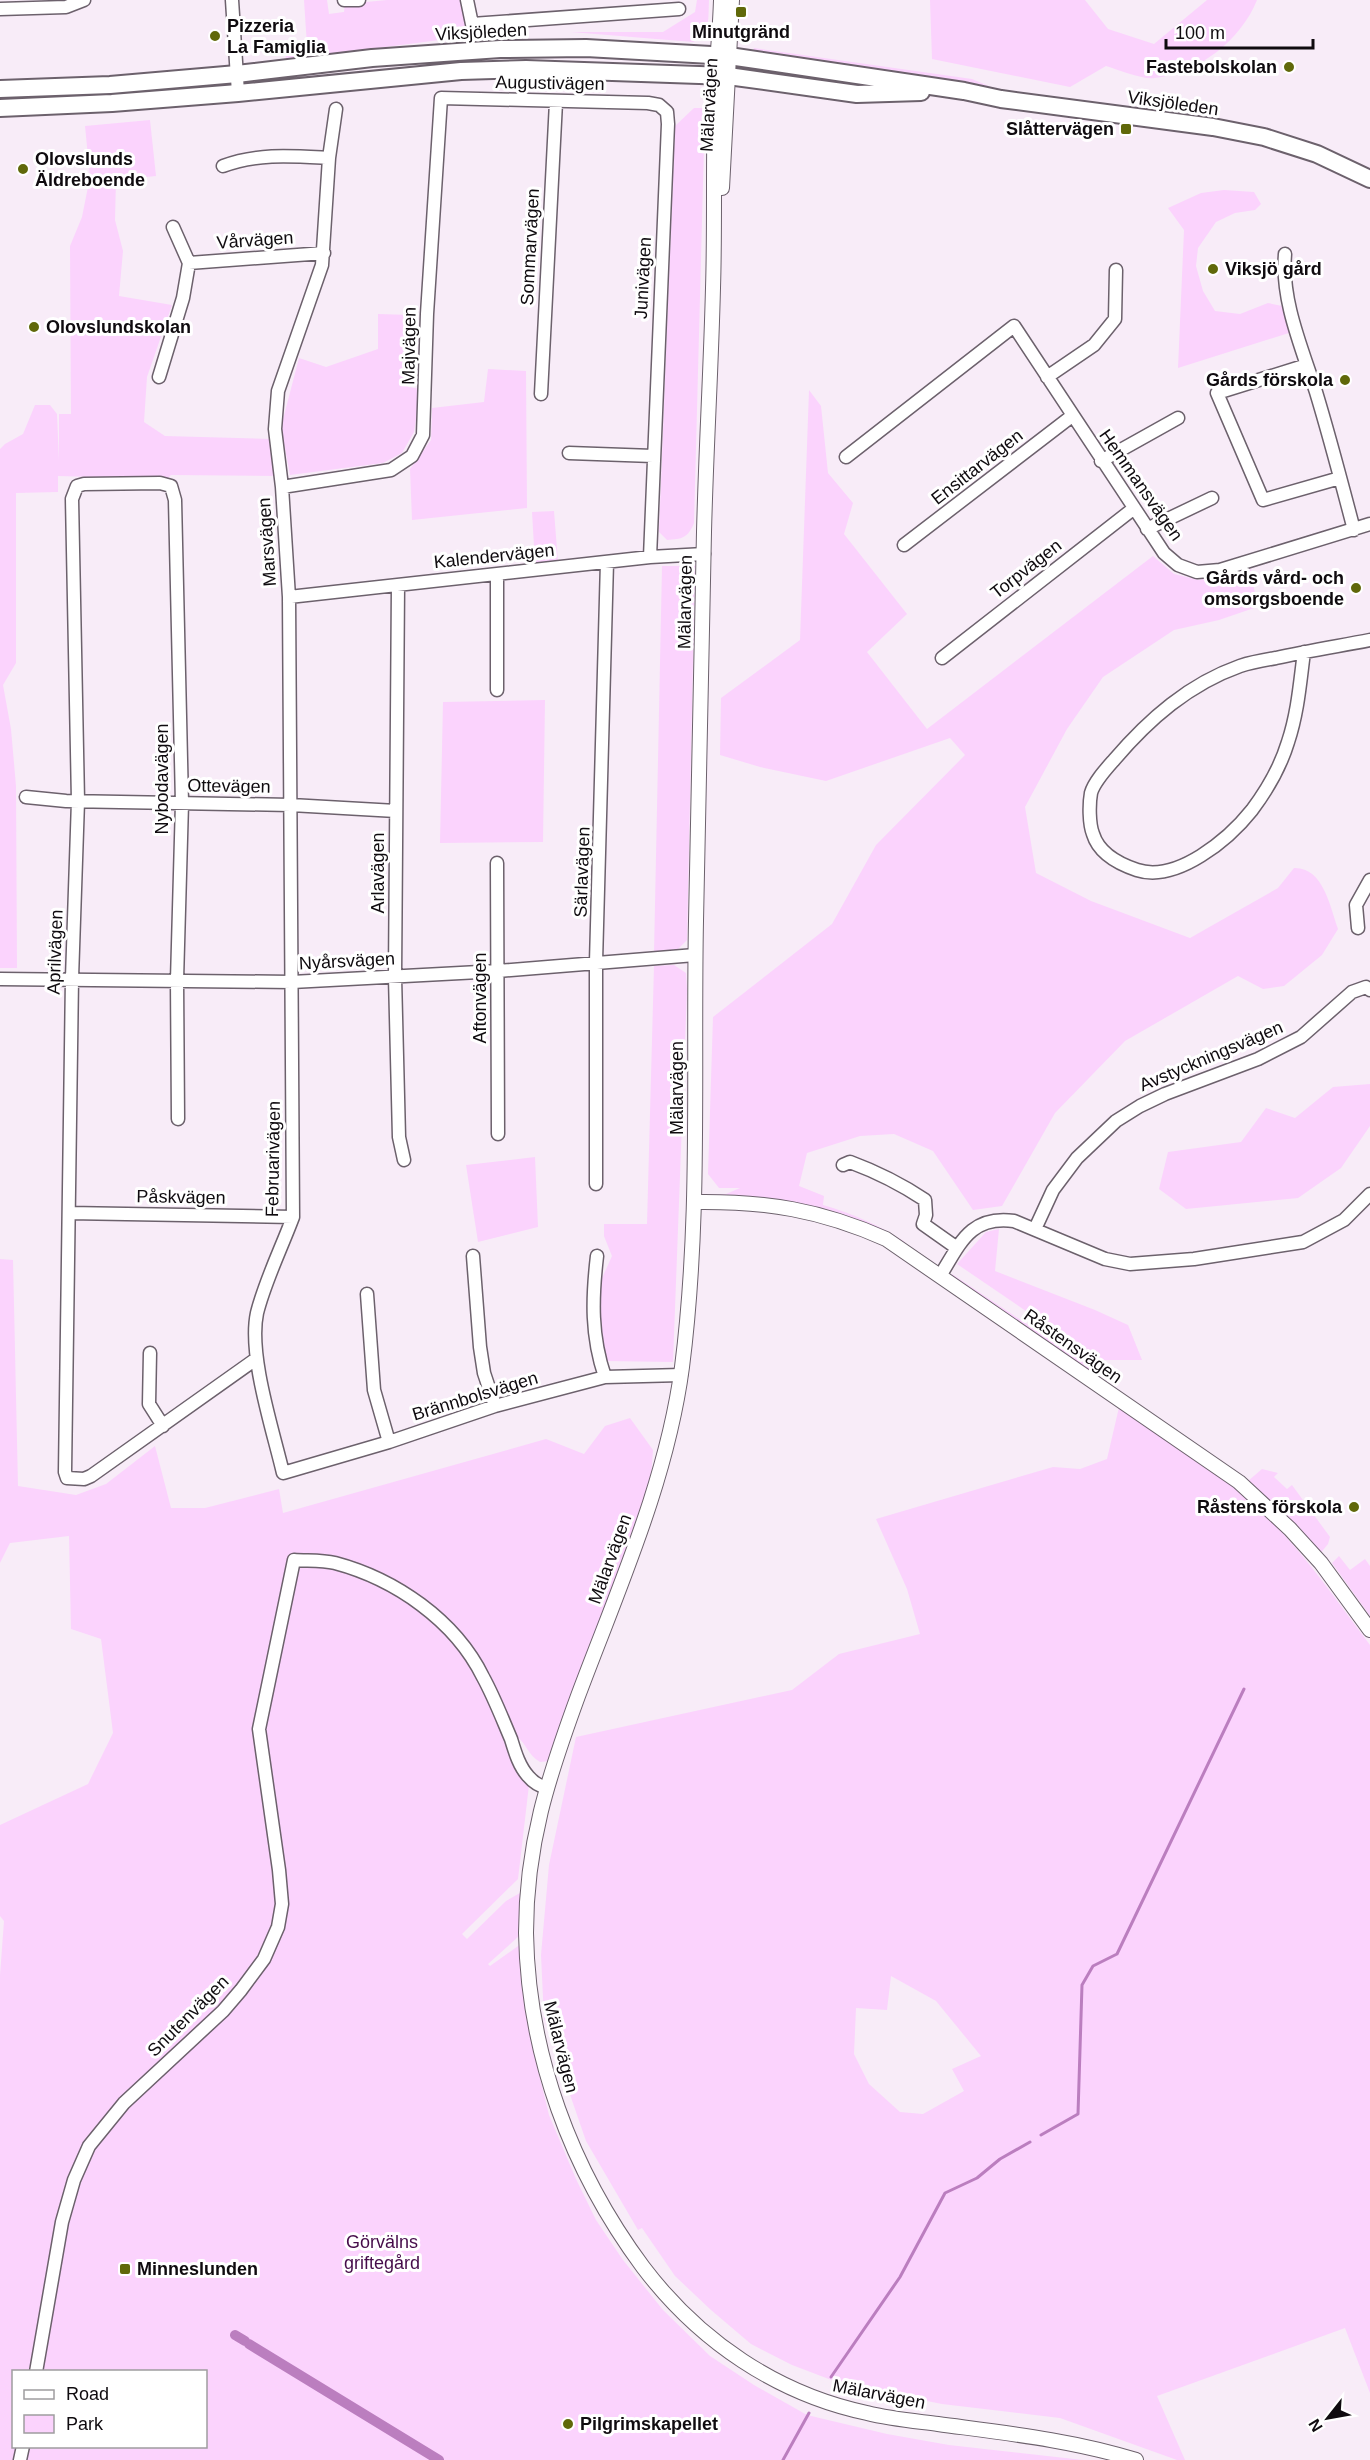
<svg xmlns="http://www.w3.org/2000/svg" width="1370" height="2460" viewBox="0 0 1370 2460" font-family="Helvetica,sans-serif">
  <rect width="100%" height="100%" fill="#f8ecf8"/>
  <path fill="#fbd3fd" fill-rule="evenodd" d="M304,0H327L329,14L344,12L345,4L387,0H464L470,36L286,60L285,48L307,46Z
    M697,0H709C708,18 711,34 693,42L571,32H663L695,12Z
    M930,0H1085L1108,29L1154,44L1207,0H1257C1241,40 1199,73 1155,78C1143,80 1119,70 1106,66L1070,87L932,59Z
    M754,48L972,79L998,90L752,54Z
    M226,82L142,95L0,102V96Z
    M694,108H705L694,523C688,538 682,539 667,540L659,532L675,126Z
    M150,120L156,176L116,180L115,220L123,251L119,296L172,305L147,377L144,422L165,436L271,439L276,476L171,475L167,479L58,476V492L16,493V663L3,685L11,729L16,786L17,968H0V449L5,444L23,434L35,405H50L57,414L59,461V414H71L70,246L82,217L90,177L85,126Z
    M1224,190L1254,192L1261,204L1255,210L1235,213L1216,222L1198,248L1196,266L1203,291L1215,311L1240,314L1268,303L1282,306L1292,332L1178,368L1184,230L1168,208L1201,193Z
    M378,314L411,315L408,387L421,389L414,432L402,453L383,463L290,475L281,427L299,358L326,367L378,349Z
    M488,369L526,371L527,508L412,520L410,469L431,440L432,408L484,402Z
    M809,390L821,406L828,473L853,503L844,534L907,614L867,652L927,729L1153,556L1174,574L1199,580L1251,569L1257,607L1219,620L1174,630L1103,677L1067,729L1025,807L1036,873L1091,901L1190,938L1278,888L1294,868C1323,867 1330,906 1338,929L1322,955L1284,986L1263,989L1238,976L1125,1041L1055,1113L1002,1206L973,1210L933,1151L894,1134L860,1136L807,1153L799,1186L824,1196L823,1205C852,1213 880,1226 905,1242L902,1247L860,1224L703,1195L726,1194L740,1188H719L708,1174L713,1017L832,924L876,845L965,755L950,738L826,781L760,767L720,755L721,698L800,640Z
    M554,511L558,562L535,563L532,512Z
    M662,566H695L687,940L676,951L654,953Z
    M545,700L543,842L440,843L443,702Z
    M674,965L686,973L687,990L673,1362L606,1361L601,1334L599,1285L612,1256L604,1236V1224H647L654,966Z
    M1370,1084V1126L1341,1168L1298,1198L1186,1209L1159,1189L1168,1152L1241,1142L1266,1108L1295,1118L1333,1087Z
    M535,1157L538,1227L478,1242L466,1165Z
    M999,1229L995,1271L1095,1310L1128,1325L1142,1360H1098L957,1264L986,1232Z
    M0,1259L13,1260L18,1486L76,1495L106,1484L155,1446L171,1508H205L279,1489L283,1513L546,1439L584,1454L605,1426L630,1418L653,1450L651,1478L550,1761L540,1762C527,1754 527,1744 517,1737L511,1756L526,1774L529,1785L518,1879L462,1934L467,1939L506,1901L520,1893L519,1936L488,1964L490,1966L525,1941L533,2050L549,2115L576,2179L596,2220L623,2260L663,2310L710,2356L754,2385L807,2415L887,2434L949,2445L1083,2460H0V1975L4,1921L0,1916V1825L88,1784L113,1733L101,1639L71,1629L69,1536L10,1543L0,1563ZM14,2372H206V2446H14Z
    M952,1274L1091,1367L1092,1374L954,1281Z
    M1120,1403C1165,1436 1214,1468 1256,1506C1300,1547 1334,1597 1370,1645V2393L1345,2328L1157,2396L1185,2460H1177L1060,2418L942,2404L842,2384L792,2365L751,2344L711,2310L675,2276L642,2228L638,2230L586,2141L544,2019L541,1955L549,1865L576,1737L792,1690L839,1654L920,1634L907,1589L876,1519L1053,1467L1080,1469L1107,1459ZM891,1976L936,2001L981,2056L952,2069L964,2091L923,2114L900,2112L869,2084L854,2054L856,2008L887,2010Z
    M1262,1469L1278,1473L1274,1477L1287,1489L1292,1485L1330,1537L1328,1544L1319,1555L1284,1514L1248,1481Z
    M1339,1556L1350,1570L1365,1559L1370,1566V1616L1332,1563Z"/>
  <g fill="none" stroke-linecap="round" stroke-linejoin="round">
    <path stroke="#bb7ebf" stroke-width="3" d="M1041,2135L1078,2114L1082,1985L1093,1966L1117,1954L1244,1689
      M831,2377L900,2277L945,2193L977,2178L1000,2159L1030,2142
      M783,2460L809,2413"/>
    <path stroke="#bb7ebf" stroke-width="10" d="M235,2335L245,2341
      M249,2344L439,2460"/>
    <defs>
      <path id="minor" d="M232,0L238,93
        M344,0H359
        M467,0L472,24L679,9
        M0,9L66,7L84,0
        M336,109L329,158L322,265L278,391L275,429L282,487L289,597L293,1217C281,1249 265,1281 257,1313C248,1355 273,1430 283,1473L389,1442L495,1406L605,1377L681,1375
        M223,166C258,153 292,156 329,158
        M1285,254C1281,301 1302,348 1316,392C1330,438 1342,484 1354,530
        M189,263L324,253
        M1307,365L1217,393L1263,500L1340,478
        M159,377L183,298L189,263L173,227
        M1047,377L1094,345L1115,319L1116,270
        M541,394L556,102
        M569,453L653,456
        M846,457L1014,326L1164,553L1178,565L1197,572L1220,570L1370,524
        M1101,461L1178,418
        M282,487L391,470L412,456L423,435L427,314L441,98L648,103L659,105L667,112L668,124L650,557
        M1147,529L1212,498
        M904,545L1072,416
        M398,585L395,977L399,1137L404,1160
        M289,597L650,557L704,554
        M1304,652C1300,682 1298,712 1288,742C1281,765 1267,790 1252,810C1229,839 1177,883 1137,870C1119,864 1099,854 1093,834C1089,824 1089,804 1091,793C1094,782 1106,769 1114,760C1149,719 1189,684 1240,666C1252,662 1264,660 1276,658C1307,651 1339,646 1370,640
        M942,658L1133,509
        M497,690V574
        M26,797L66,801L291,805L396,811
        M497,863L498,1134
        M1358,928L1356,905L1370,880
        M0,979L292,982L498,971L695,955
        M178,1119L177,980L182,803L175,500L171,486L160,483L84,484L77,486L72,499L78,801L72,978L65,1472L67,1478L84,1479L91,1476L256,1359
        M843,1165L850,1162C877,1172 901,1184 925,1200L926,1215L923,1224L957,1248
        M596,1184V962L607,562
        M69,1213L293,1217
        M1035,1229L1053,1190L1077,1158L1116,1121L1140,1106L1165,1094L1258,1059L1301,1037L1352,992L1366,987L1370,990
        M473,1256L480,1347L484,1373L495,1406
        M597,1256C592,1299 591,1336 605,1377
        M940,1276C960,1244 970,1215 1014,1221L1105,1259L1130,1264L1194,1259L1303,1242L1344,1220L1370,1194
        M367,1294L374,1390L389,1442
        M150,1353L149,1404L163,1426
        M36,2372L62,2222L74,2180L89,2146L124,2103L223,2011L241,1990L264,1959L278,1927L282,1904L279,1870L259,1729L294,1560C307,1561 322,1560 335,1563C395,1579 455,1620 483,1677C494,1697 502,1718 511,1739C515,1752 519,1766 528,1776C533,1782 539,1786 547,1788
        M20,2460L23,2446"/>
      <path id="tertiary" d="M721,0C720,34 716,67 715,101C713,163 715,225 713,288C711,369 706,451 704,532C701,662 699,792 696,921C693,1070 701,1219 682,1367C667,1481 618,1589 578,1696C548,1778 526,1844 526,1933C528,2054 571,2170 643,2267C699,2341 777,2394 867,2413C891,2419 915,2421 938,2424C1005,2433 1072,2440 1136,2460
        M722,188L732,0
        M695,1202C766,1201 821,1210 886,1239L1239,1482L1290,1529L1321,1563L1370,1630"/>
      <path id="secondary" d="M0,89L110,85L237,74L372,58L500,49L586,48L729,56L964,91L1001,99L1213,127L1264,137L1317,154L1370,179
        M0,108L112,103L238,93L461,71L526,69L728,76L857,94L921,92"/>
    </defs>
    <use href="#minor" stroke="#6c616c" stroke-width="15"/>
    <use href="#tertiary" stroke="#6c616c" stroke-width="16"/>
    <use href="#secondary" stroke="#6c616c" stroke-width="20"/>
    <use href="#minor" stroke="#fff" stroke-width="12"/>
    <use href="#tertiary" stroke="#fff" stroke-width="14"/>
    <use href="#secondary" stroke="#fff" stroke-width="16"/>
  </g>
  <g fill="#60680a" stroke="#fff" stroke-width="2">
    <rect x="735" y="6" width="12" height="12" rx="3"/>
    <circle cx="215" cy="36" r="6"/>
    <circle cx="1289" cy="67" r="6"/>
    <rect x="1120" y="123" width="12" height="12" rx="3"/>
    <circle cx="23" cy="169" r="6"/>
    <circle cx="1213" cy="269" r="6"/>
    <circle cx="34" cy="327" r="6"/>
    <circle cx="1345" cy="380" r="6"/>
    <circle cx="1356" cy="588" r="6"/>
    <circle cx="1354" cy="1507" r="6"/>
    <rect x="119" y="2263" width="12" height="12" rx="3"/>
    <circle cx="568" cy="2424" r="6"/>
  </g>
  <g text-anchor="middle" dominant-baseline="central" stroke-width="6" stroke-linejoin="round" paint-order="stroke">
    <g font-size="18" font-weight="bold" fill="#0f0b0f" stroke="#fff" text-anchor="start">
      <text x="227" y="26">Pizzeria<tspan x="227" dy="21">La Famiglia</tspan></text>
      <text x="741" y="32" text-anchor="middle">Minutgränd</text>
      <text x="1277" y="67" text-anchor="end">Fastebolskolan</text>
      <text x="1114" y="129" text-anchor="end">Slåttervägen</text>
      <text x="35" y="159">Olovslunds<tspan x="35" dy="21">Äldreboende</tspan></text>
      <text x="1225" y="269">Viksjö gård</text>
      <text x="46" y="327">Olovslundskolan</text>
      <text x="1333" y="380" text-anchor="end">Gårds förskola</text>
      <text x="1344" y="578" text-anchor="end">Gårds vård- och<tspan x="1344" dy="21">omsorgsboende</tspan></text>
      <text x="1342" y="1507" text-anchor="end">Råstens förskola</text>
      <text x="137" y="2269">Minneslunden</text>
      <text x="580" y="2424">Pilgrimskapellet</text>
    </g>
    <g font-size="18" fill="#0f0b0f" stroke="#fff">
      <text transform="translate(481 32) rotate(-3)">Viksjöleden</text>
      <text transform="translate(550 83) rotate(1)">Augustivägen</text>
      <text transform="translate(1173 103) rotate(8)">Viksjöleden</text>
      <text transform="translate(709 105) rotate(-87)">Mälarvägen</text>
      <text transform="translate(255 240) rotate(-4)">Vårvägen</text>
      <text transform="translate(530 247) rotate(-87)">Sommarvägen</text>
      <text transform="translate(643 278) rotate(-87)">Junivägen</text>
      <text transform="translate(409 346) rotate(-89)">Majvägen</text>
      <text transform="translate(977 467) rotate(-38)">Ensittarvägen</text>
      <text transform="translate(1141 485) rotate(55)">Hemmansvägen</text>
      <text transform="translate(267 542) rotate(-94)">Marsvägen</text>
      <text transform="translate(494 556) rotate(-6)">Kalendervägen</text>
      <text transform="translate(1026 569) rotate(-38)">Torpvägen</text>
      <text transform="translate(685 602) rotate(-89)">Mälarvägen</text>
      <text transform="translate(162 779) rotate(-90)">Nybodavägen</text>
      <text transform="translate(229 786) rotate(1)">Ottevägen</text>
      <text transform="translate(582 872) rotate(-88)">Särlavägen</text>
      <text transform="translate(378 873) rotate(-90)">Arlavägen</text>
      <text transform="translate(55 952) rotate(-88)">Aprilvägen</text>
      <text transform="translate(347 961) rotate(-3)">Nyårsvägen</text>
      <text transform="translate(480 998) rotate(-90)">Aftonvägen</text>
      <text transform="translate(1211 1056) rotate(-23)">Avstyckningsvägen</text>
      <text transform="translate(677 1088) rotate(-90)">Mälarvägen</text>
      <text transform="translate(273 1159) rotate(-89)">Februarivägen</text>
      <text transform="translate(181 1197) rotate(1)">Påskvägen</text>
      <text transform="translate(1073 1346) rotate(35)">Råstensvägen</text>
      <text transform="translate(475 1396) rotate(-17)">Brännbolsvägen</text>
      <text transform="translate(610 1559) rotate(-70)">Mälarvägen</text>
      <text transform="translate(188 2016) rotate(-45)">Snutenvägen</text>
      <text transform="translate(561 2047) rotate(76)">Mälarvägen</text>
      <text transform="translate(879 2394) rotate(11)">Mälarvägen</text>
    </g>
    <g font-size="18" fill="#460c4a" stroke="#fff">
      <text x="382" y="2242">Görvälns<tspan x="382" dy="21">griftegård</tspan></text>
    </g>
  </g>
  <rect x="12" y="2370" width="195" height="78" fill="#ffffff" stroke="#9f9d9f" stroke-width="1.5"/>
  <rect x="24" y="2390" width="30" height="9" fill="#ffffff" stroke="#9f9d9f" stroke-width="1.5"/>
  <text x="66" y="2400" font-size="18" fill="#0f0b0f">Road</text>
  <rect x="24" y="2415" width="30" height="18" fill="#fbd3fd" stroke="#9f9d9f" stroke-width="1.5"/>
  <text x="66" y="2430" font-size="18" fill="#0f0b0f">Park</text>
  <g transform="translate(1328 2418) rotate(239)" stroke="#ffffff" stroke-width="4.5" paint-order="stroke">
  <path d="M0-4.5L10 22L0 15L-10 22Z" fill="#0f0b0f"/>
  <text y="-9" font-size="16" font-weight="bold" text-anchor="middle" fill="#0f0b0f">N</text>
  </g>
  <path d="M1166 39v9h147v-9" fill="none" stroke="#0f0b0f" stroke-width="3"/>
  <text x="1175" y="39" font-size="18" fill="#0f0b0f" stroke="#ffffff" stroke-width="4.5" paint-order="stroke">100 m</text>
</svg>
